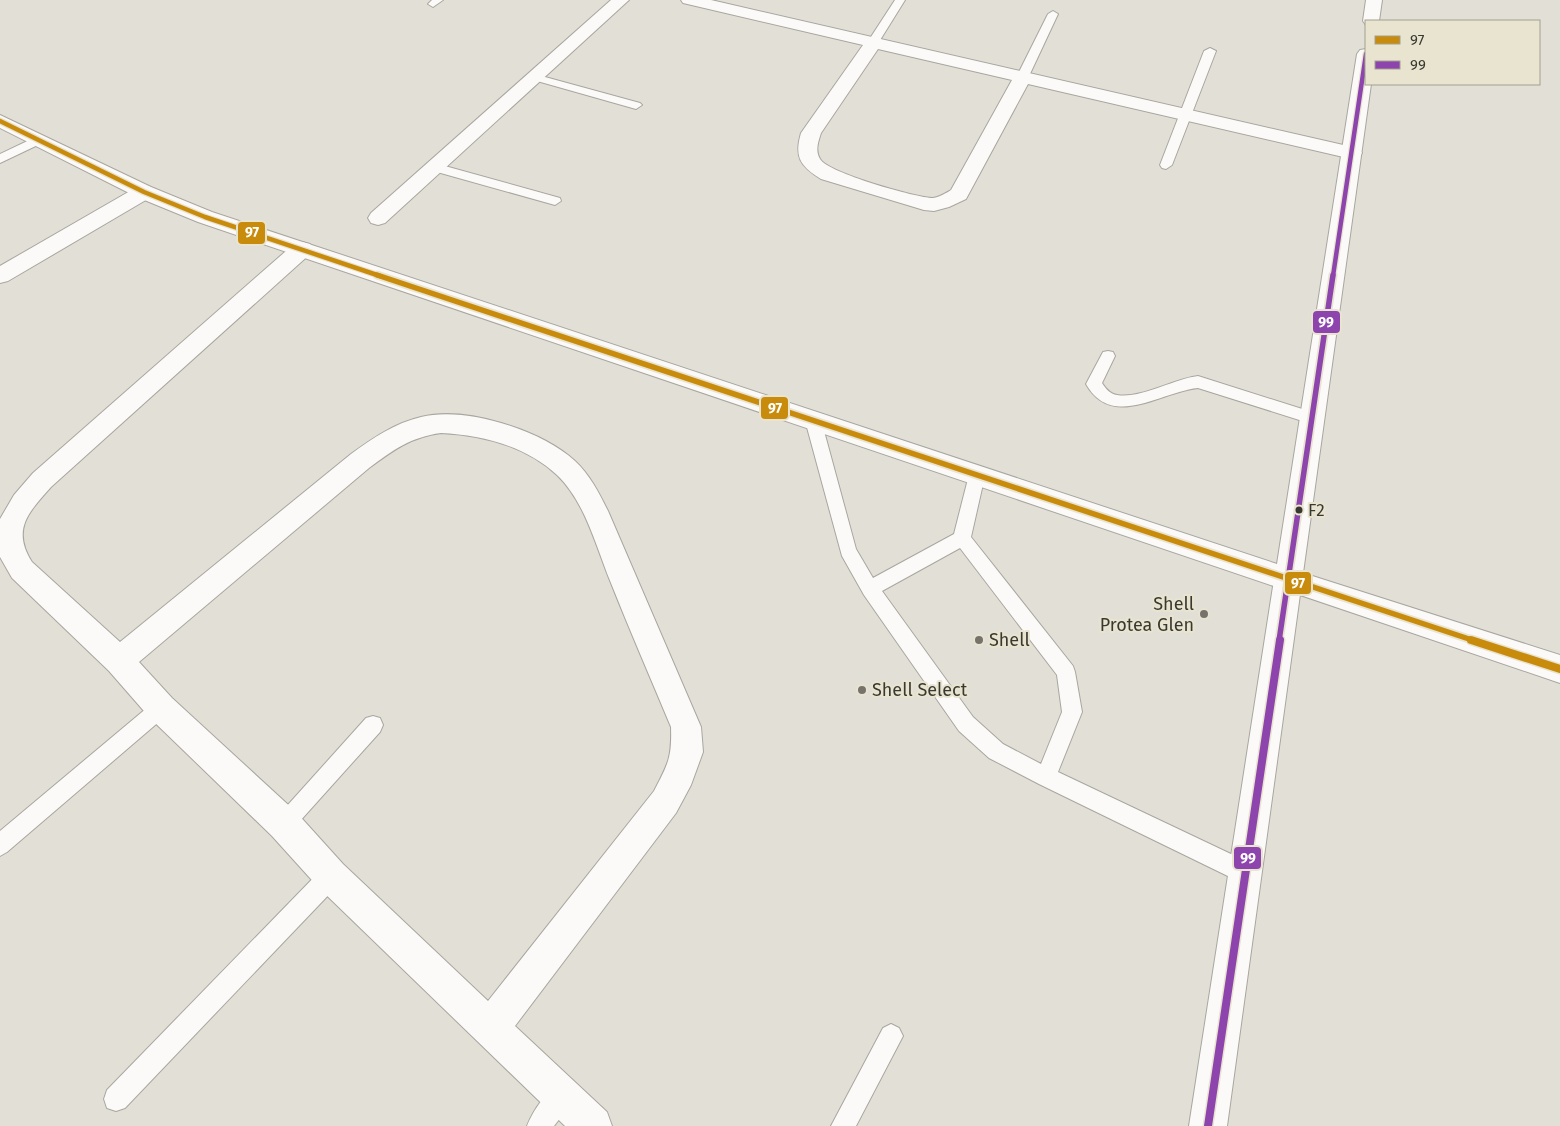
<svg xmlns="http://www.w3.org/2000/svg" width="1560" height="1126" viewBox="0 0 1560 1126" font-family="'Fira Sans',sans-serif">
  <rect width="100%" height="100%" fill="#e2e0d6"/>
  <g fill="none" stroke-linecap="round" stroke-linejoin="round">
    <defs>
      <path id="service" d="M432,0H443L433,7L428,4Z
        M895,0H905L877,45H869L867,43Z
        M1053,11L1058,14L1029,76L1027,78H1019L1017,76L1048,14Z
        M1210,48L1216,51L1172,165L1166,169L1162,168L1160,165L1204,51Z
        M534,74L640,103L642,105L636,109L530,79L528,77Z
        M38,136L42,137L44,140L42,143L0,163V154Z
        M434,163L560,198L561,201L555,205L430,170L428,167Z
        M1108,351L1113,352L1115,356L1102,383C1106,389 1110,394 1117,395C1141,399 1173,379 1198,376L1318,414L1320,418L1318,422L1312,424L1198,388C1160,392 1112,430 1086,384L1103,352Z
        M813,414L819,416L821,420L856,549L873,578L954,534L969,475L971,470L977,468L983,470L985,475L971,537L1073,666L1075,672L1082,712L1058,772L1252,864L1255,872L1252,880L1244,883L1236,880L1039,784L989,758L959,731L864,595L842,556L805,420L807,416ZM960,548L1057,675L1062,712L1041,764L1003,744L973,717L882,591Z
        M161,699L168,702L171,708L168,714L7,852L0,856V831L154,702Z
        M373,716L380,718L383,725L380,732L291,831L284,834L277,831L274,824L277,817L366,718Z
        M331,865L339,868L342,876L339,884L125,1108L116,1111L107,1108L104,1099L107,1090L323,868Z
        M891,1024L899,1028L903,1036L856,1126H831L883,1028Z
        M562,1083L571,1086L574,1095L571,1104L554,1126H527C533,1111 547,1089 562,1083Z"/>
      <path id="minor" d="M611,0H629L385,223L378,225L371,223L368,218L371,213Z
        M681,0H711L1352,147L1359,149L1362,153L1359,157L1352,159L1028,84L966,199L949,207L934,211L924,210L821,179C800,166 794,157 801,133L863,45L683,3ZM878,49L1012,80L951,190C946,193 940,197 933,198C917,198 828,173 820,159C815,151 818,142 821,133Z
        M144,186L151,187L154,192L151,197L8,281L0,283V266L137,187Z
        M302,242L310,244L313,249L310,254L51,487C29,512 11,529 32,562L120,642L351,454C373,438 395,423 421,417C466,406 541,430 575,461C590,475 599,493 608,511L701,727L703,752L691,785L676,813L515,1026L607,1112L612,1126H565L319,888L272,836L150,718L109,671L12,578L0,557V519L14,495L33,473L294,244ZM441,433C482,435 526,446 557,475C586,503 596,547 611,583C630,631 651,679 671,727C672,758 668,764 654,791L488,1001L343,864L296,812L172,698L139,662L369,468C393,450 411,437 441,433Z
        M1288,568L1298,571L1302,580L1227,1126H1189L1274,580L1278,571Z"/>
      <path id="tertiary" d="M1366,0H1382L1379,21H1366V25L1363,21Z
        M1366,49V84H1371L1303,573L1560,655V683L198,222L137,197L0,128V115L151,187L212,212L1277,564L1357,54L1360,50Z"/>
    </defs>
    <use href="#service" stroke="#a8a69e" stroke-width="2"/>
    <use href="#minor" stroke="#a8a69e" stroke-width="2"/>
    <use href="#tertiary" stroke="#a8a69e" stroke-width="2"/>
    <use href="#service" fill="#fbfaf9" fill-rule="evenodd"/>
    <use href="#minor" fill="#fbfaf9" fill-rule="evenodd"/>
    <use href="#tertiary" fill="#fbfaf9" fill-rule="evenodd"/>
    <defs>
      <path id="bus-1-far2" d="M0,121L144,192L205,217L380,276"/>
      <path id="bus-1-far1" d="M377,275L1475,641"/>
      <path id="bus-1" d="M1471,640L1560,669"/>
      <path id="bus-2-far2" d="M1333,276L1366,54"/>
      <path id="bus-2-far1" d="M1279,641L1333,275"/>
      <path id="bus-2" d="M1208,1126L1280,640"/>
    </defs>
    <use href="#bus-1-far2" stroke="#e8e4d0" stroke-width="7"/>
    <use href="#bus-1-far1" stroke="#e8e4d0" stroke-width="9"/>
    <use href="#bus-1" stroke="#e8e4d0" stroke-width="11"/>
    <use href="#bus-2-far2" stroke="#e8e4d0" stroke-width="7"/>
    <use href="#bus-2-far1" stroke="#e8e4d0" stroke-width="9"/>
    <use href="#bus-2" stroke="#e8e4d0" stroke-width="11"/>
    <use href="#bus-1-far2" stroke="#c88b0c" stroke-width="4.5"/>
    <use href="#bus-1-far1" stroke="#c88b0c" stroke-width="5.5"/>
    <use href="#bus-1" stroke="#c88b0c" stroke-width="8"/>
    <use href="#bus-2-far2" stroke="#8e44ad" stroke-width="4.5"/>
    <use href="#bus-2-far1" stroke="#8e44ad" stroke-width="5.5"/>
    <use href="#bus-2" stroke="#8e44ad" stroke-width="8"/>
  </g>
  <circle fill="#3a3931" stroke="#e8e4d0" stroke-width="2" cx="1299" cy="510" r="4.5"/>
  <g fill="#75736b" stroke="#e8e4d0" stroke-width="2">
    <circle cx="1204" cy="614" r="5"/>
    <circle cx="979" cy="640" r="5"/>
    <circle cx="862" cy="690" r="5"/>
  </g>
  <g text-anchor="middle" dominant-baseline="central" stroke-width="4" stroke-linejoin="round" paint-order="stroke">
    <g font-size="17" fill="#3a3931" stroke="#e8e4d0" text-anchor="start">
      <text x="1308" y="510">F2</text>
    </g>
    <g font-size="18" fill="#3a3931" stroke="#e8e4d0" text-anchor="start">
      <text x="1194" y="604" text-anchor="end">Shell<tspan x="1194" dy="21">Protea Glen</tspan></text>
      <text x="989" y="640">Shell</text>
      <text x="872" y="690">Shell Select</text>
    </g>
  </g>
  <g stroke="#e8e4d0" stroke-width="2">
    <rect x="237" y="221" width="29" height="24" rx="5" fill="#c88b0c"/>
    <rect x="1312" y="310" width="29" height="24" rx="5" fill="#8e44ad"/>
    <rect x="760" y="396" width="29" height="24" rx="5" fill="#c88b0c"/>
    <rect x="1284" y="571" width="28" height="24" rx="5" fill="#c88b0c"/>
    <rect x="1233" y="846" width="29" height="24" rx="5" fill="#8e44ad"/>
  </g>
  <g font-size="14" text-anchor="middle" font-weight="bold" fill="#fff">
    <text x="252" y="237">97</text>
    <text x="1326" y="327">99</text>
    <text x="775" y="413">97</text>
    <text x="1298" y="588">97</text>
    <text x="1248" y="863">99</text>
  </g>
  <rect x="1365" y="20" width="175" height="65" fill="#e8e4d0" stroke="#a2a090"/>
  <rect x="1375" y="36" width="25" height="8" fill="#c88b0c" stroke="#a2a090"/>
  <text x="1410" y="45" font-size="15" fill="#3a3931">97</text>
  <rect x="1375" y="61" width="25" height="8" fill="#8e44ad" stroke="#a2a090"/>
  <text x="1410" y="70" font-size="15" fill="#3a3931">99</text>
</svg>
